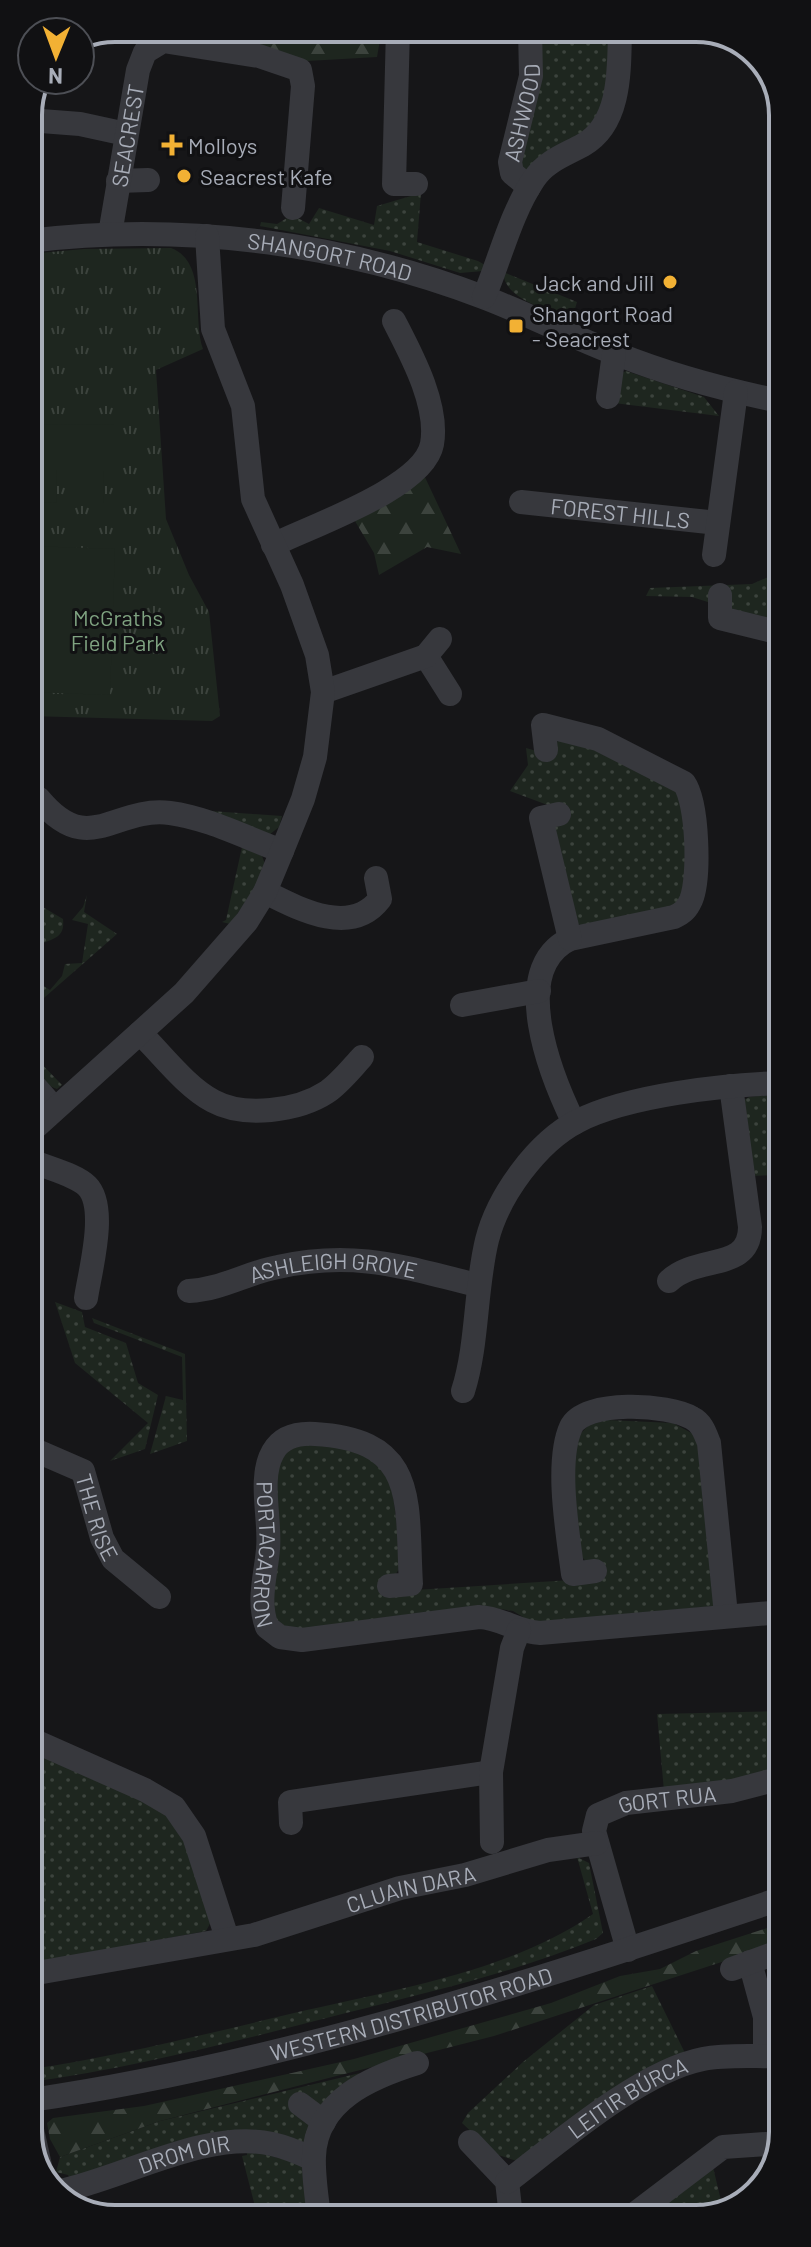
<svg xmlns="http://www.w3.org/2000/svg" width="811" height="2247" viewBox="0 0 811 2247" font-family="Barlow,sans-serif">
  <defs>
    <pattern id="grass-dots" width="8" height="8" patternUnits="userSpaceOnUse" patternTransform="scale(2)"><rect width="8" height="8" fill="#1e261f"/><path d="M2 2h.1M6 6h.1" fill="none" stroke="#3c433d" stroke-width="1.8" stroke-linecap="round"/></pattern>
    <pattern id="forest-firs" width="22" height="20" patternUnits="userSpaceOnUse" patternTransform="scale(2)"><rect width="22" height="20" fill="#1e261f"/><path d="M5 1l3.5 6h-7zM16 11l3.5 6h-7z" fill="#3c433d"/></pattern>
    <pattern id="park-tufts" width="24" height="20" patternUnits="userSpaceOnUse" patternTransform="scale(2)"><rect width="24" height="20" fill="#1e261f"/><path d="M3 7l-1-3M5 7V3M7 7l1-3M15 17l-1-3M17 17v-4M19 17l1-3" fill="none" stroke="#3c433d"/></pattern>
  </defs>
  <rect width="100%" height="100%" fill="#161618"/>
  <path fill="url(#grass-dots)" d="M536,28H613L601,117L529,174L518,168Z
    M421,193L417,242L478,261L485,265L483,271L460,273L390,251L260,226L261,222L277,224L292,215L309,224L319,208L374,225L377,206Z
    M503,272L577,302L572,319C550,310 504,300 503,272Z
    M626,371L704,397L719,416L614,403L622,373Z
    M780,572L781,625L692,597L646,596L650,588L752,584Z
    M564,734L670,783L685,802L686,891L678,905L582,926L577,923L551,835L561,810L510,791L528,765L526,748L547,754Z
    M211,811L282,816L279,827L269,835Z
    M242,847L262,856L265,864L252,893L230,924L222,922L226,920Z
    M87,895L84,912L117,934L29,1011V984L37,982L50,990L62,976L65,964L82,963L88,924L72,920L83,907Z
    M36,903L63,919C65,938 54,938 38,945L37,976L29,978V915Z
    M30,1052L62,1085L57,1089C43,1085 30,1065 30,1052Z
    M781,1094L782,1175L748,1176L744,1100L749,1097Z
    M55,1302L82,1312L85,1327L126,1343L138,1383L158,1395L145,1449L110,1461L148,1423L75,1363Z
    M92,1318L185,1354L187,1441L150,1454L166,1396L183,1400L182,1357L94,1323Z
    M607,1420L673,1423L697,1436L715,1606L533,1623L513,1611L487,1607L293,1631L272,1618L275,1478L281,1451C324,1435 354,1445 390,1471L402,1565L383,1592L602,1578L580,1555L571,1463L577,1437L589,1425Z
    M782,1711V1770L758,1778L664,1791L657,1714Z
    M30,1746L165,1810L188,1845L212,1920L206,1931L31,1964Z
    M577,1857L589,1863L603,1933L596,1939C516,1972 430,1992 346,2013C242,2040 137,2067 31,2082V2069C120,2056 206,2034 294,2013C391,1990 510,1972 593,1914Z
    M652,1986L686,2055L517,2161L495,2154L462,2123L468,2113L523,2062L594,2005Z
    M360,2073L311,2124L309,2139L302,2144L271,2135L71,2181L68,2175L56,2172L60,2157L160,2121Z
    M247,2150L302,2164L311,2218H258L242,2156L247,2155Z
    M712,2163L724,2213L642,2216Z"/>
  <path fill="url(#forest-firs)" d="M168,28H382L377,57L307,61Z
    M423,473L461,554L427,547L379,575L374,553L352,516Z
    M783,1923V1942L494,2036L160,2121L60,2157L50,2139L47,2123L53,2118L144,2106L354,2059L551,2003L620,1976L660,1969L696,1951Z"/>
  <path fill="url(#park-tufts)" d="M171,248C208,262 192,319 203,349L156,370L166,519L189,575L209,612L220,716L212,721L29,716L28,254L84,249Z"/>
  <path fill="#1e261f" d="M29,424L115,425V471H104L103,503H75V470H57L56,503L29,502Z
    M29,546L115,549L110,695L29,692Z"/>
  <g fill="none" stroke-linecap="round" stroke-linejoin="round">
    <g stroke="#37383d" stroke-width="24">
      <path d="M398,28L394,184H416"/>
      <path d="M28,120L80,124L126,134"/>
      <path d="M118,181L148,180"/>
      <path id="s1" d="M529,187L512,173L510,162L531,76L530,28"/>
      <path id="s2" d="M110,234L138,70L145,52L163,41L259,56L300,70L303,86L293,208"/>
      <path id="s3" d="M28,241C182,222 338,242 483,297C528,314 572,337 617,354C670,375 725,390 780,401"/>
      <path d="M484,297C500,259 511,213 534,179C546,161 565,155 583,145C622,123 619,67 620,28"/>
      <path d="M608,397L614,353"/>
      <path id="s4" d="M521,502L718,523"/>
      <path d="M273,545C311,526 424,488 432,444C439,405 411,354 394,321"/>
      <path d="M714,555L736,392"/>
      <path d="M720,595V618L781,633"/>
      <path d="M426,656L450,694"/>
      <path d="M323,692L426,656L440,639"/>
      <path d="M546,750L543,725L598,739L684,783C698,803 700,878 691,900C687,909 683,913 674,917L570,939C507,969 552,1078 574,1123"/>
      <path d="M39,799C89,859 113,806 170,813C208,818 246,838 282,851"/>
      <path d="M559,814L541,818L570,939"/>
      <path d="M265,892C299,909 351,937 380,899L376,878"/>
      <path d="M462,1005L539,991"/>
      <path d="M140,1033C162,1054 185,1086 213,1101C244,1118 298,1111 327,1092C340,1083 351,1069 362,1057"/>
      <path d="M30,1081L54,1108"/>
      <path d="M30,1132L184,993L247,921L265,892L282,851L303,799L315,757L323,692L317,655L292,585L253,499L243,406L213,329L207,236"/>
      <path d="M30,1160C46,1168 75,1174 87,1186C108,1207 90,1271 86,1298"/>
      <path d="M669,1281C698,1254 750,1272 750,1227L731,1086"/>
      <path id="s5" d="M189,1291C223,1289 246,1273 278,1267C355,1250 403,1267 477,1285"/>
      <path d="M463,1391C478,1344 475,1289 487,1240C498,1196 537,1142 578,1121C629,1095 724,1085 781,1083"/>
      <path id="s6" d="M30,1448L83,1471L102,1538L113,1559L159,1597"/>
      <path d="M595,1571L573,1574C568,1535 555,1462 571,1427C584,1399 669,1404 692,1418C702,1423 705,1433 709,1443L726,1615"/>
      <path id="s7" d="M389,1586L411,1584C406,1503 420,1440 315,1434C299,1433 282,1436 273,1452C258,1478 271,1520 268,1549C266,1575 257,1601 267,1627L280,1637L302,1640L479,1617C502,1618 517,1632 540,1633L782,1612"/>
      <path d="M30,1739L145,1790L174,1807L194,1836L227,1938"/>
      <path d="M291,1823L290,1802L491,1772"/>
      <path d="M492,1842L491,1772L512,1648L519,1630"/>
      <path id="s8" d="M628,1950L594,1831L598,1815L626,1803L732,1791L782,1778"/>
      <path d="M750,1962L765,2017V2056"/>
      <path d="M732,1969L773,1954"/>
      <path id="s9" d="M31,1974L254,1935L400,1888L465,1875L548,1850L597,1843"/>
      <path id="s10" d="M31,2100C289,2062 536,1980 783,1898"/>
      <path d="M300,2104L324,2122"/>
      <path d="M31,2125L41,2170"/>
      <path d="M470,2142L507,2181L511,2217"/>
      <path id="s11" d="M507,2182C558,2143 641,2071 703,2059C729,2054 757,2057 783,2056"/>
      <path id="s12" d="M56,2192C120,2180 205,2129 272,2144C286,2147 300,2153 313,2159"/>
      <path d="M632,2216L723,2147L780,2143"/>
      <path d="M319,2218C317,2198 313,2175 314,2156C316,2100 372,2077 417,2063"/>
    </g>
  </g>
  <g fill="#f2b134" stroke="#111113" stroke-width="3">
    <path d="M168 133h8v8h8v8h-8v8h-8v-8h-8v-8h8z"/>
    <circle cx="184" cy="176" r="8"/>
    <circle cx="670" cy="282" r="8"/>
    <rect x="508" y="318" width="16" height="16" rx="4"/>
  </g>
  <g text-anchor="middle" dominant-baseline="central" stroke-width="6" stroke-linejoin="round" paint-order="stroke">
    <g font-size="22" fill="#a8adb8" stroke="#111113">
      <text stroke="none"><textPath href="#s1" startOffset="84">ASHWOOD</textPath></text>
      <text stroke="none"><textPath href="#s2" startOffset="100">SEACREST</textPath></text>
      <text stroke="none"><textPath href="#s3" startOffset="304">SHANGORT ROAD</textPath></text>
      <text stroke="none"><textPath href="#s4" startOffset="100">FOREST HILLS</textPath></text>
      <text stroke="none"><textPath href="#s5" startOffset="148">ASHLEIGH GROVE</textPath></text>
      <text stroke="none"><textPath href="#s6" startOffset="106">THE RISE</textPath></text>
      <text stroke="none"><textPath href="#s7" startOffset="382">PORTACARRON</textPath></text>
      <text stroke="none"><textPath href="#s8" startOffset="212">GORT RUA</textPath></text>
      <text stroke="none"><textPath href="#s9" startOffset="390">CLUAIN DARA</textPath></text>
      <text stroke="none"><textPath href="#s10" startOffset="390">WESTERN DISTRIBUTOR ROAD</textPath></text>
      <text stroke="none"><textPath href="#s11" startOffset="148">LEITIR BÚRCA</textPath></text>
      <text stroke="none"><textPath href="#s12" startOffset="134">DROM OIR</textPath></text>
    </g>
    <g font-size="22" fill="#a8adb8" stroke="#111113" text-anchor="start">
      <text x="188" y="145">Molloys</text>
      <text x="200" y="176">Seacrest Kafe</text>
      <text x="654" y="282" text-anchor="end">Jack and Jill</text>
      <text x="532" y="313">Shangort Road<tspan x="532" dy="25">- Seacrest</tspan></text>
    </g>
    <g font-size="22" fill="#7fa381" stroke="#111113">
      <text x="118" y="617">McGraths<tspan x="118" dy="25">Field Park</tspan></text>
    </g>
  </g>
  <path d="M0 0H811V2247H0ZM115 42H696A73 73 0 0 1 769 115V2132A73 73 0 0 1 696 2205H115A73 73 0 0 1 42 2132V115A73 73 0 0 1 115 42Z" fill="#111113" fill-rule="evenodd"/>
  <path fill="none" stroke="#a8adb8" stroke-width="4" d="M115 42H696A73 73 0 0 1 769 115V2132A73 73 0 0 1 696 2205H115A73 73 0 0 1 42 2132V115A73 73 0 0 1 115 42Z"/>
  <g transform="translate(56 56) rotate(181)"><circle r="38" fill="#111113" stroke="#4d4f55" stroke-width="2"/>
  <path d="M0-6L14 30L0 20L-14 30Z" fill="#f2b134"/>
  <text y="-12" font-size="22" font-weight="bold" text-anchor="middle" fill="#a8adb8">N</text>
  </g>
</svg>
